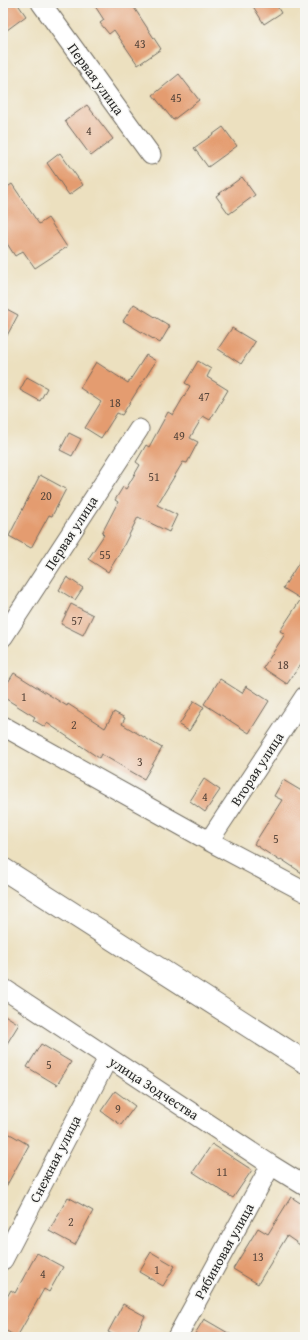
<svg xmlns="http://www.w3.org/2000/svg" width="308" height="1340" viewBox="0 0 308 1340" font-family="'Gentium Book Plus',serif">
  <rect width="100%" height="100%" fill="#f6f6f2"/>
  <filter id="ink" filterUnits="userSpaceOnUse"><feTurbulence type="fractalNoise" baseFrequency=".025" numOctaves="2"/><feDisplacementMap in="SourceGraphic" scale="8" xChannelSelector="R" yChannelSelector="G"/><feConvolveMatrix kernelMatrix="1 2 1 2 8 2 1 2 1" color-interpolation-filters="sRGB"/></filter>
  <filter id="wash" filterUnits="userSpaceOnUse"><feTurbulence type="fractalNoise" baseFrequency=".012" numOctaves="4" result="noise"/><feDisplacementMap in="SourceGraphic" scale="16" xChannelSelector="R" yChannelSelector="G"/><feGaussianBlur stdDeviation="0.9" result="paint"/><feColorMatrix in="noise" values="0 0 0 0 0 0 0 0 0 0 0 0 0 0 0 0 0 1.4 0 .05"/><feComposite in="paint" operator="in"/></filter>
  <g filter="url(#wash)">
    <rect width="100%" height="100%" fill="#ece0bf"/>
    <g id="blocks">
      <path fill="#e49c70" d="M3,3H17L26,16L3,33Z
        M93,3H131L161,49L138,65L114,30L109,34L100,23L104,20Z
        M251,3H275L281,13L264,24Z
        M179,74L199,100L173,120L153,95Z
        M87,105L113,139L91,156L65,121Z
        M223,127L237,146L208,167L194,148Z
        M60,153L83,185L69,195L47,163Z
        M242,177L255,195L229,214L216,196Z
        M12,184L39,224L48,218L67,247L35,268L23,251L15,256L6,242H3V190Z
        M134,304L170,326L160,343L123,321Z
        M3,307L18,315L3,343Z
        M232,328L255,342L241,364L218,349Z
        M146,355L156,361L122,415L117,413L101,438L85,428L101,402L80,388L96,362L128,383Z
        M198,361L211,369L207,377L228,390L210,420L203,416L190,438L198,442L187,463L183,462L157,505L177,515L169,532L138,517L121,551L108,572L88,559L104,535L102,533L118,502L115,500L123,487L126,489L140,465L136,462L146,445L149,447L168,412L173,415L190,386L185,383Z
        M27,377L47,388L40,401L20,390Z
        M69,433L81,439L72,456L60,450Z
        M40,475L66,489L52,516L49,515L31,548L9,536Z
        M305,553V658L287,684L263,668L285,634L280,631L301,599L283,588Z
        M67,577L83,588L75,600L59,590Z
        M71,604L93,615L83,635L61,624Z
        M14,673L67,706L68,704L105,728L114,712L125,718L122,724L162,748L144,779L101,754L99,758L47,723L45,727L33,720L35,717L3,697V690Z
        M220,679L242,693L246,686L269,701L249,733L204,704Z
        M194,701L204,707L189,731L179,725Z
        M204,779L220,790L205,812L190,801Z
        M283,780L305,793V875L281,859L280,861L254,844L282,800L274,796Z
        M3,1014L19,1024L3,1050Z
        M41,1044L71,1062L57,1085L27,1067Z
        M115,1091L135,1106L121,1125L101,1111Z
        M3,1130L29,1145L3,1192Z
        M212,1144L252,1170L233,1198L193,1172Z
        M68,1197L93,1211L75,1245L49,1231Z
        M291,1197L305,1206V1238L300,1245L287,1236L258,1284L233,1269L258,1228L268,1234Z
        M151,1252L175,1266L163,1286L139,1272Z
        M37,1253L63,1267L49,1292L44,1289L17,1337L3,1329V1304L11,1290L15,1293Z
        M123,1304L145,1316L134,1337H117L108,1332Z
        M204,1319L235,1337H193Z"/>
    </g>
  </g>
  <g filter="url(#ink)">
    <use href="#blocks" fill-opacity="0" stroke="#6f6a5f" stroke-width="1"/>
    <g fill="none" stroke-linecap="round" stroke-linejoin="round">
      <defs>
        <path id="minor" d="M41,3L151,155
          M3,637L139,429
          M3,726L209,841L305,892
          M209,841L305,696
          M3,988L271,1165L305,1186
          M3,1260L108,1058
          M177,1337L271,1165"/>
        <path id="major" d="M3,869L305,1062"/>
      </defs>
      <use href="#minor" stroke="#6f6a5f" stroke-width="21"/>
      <use href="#major" stroke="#6f6a5f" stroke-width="24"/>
      <use href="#minor" stroke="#fff" stroke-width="19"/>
      <use href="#major" stroke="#fff" stroke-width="22"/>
    </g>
  </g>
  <g text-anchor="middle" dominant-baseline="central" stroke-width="3" stroke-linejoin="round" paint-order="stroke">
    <g font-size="12" fill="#59473c">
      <text x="140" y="43">43</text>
      <text x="176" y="97">45</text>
      <text x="89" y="130">4</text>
      <text x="204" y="396">47</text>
      <text x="115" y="402">18</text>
      <text x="179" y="435">49</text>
      <text x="154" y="476">51</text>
      <text x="46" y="495">20</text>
      <text x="105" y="554">55</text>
      <text x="77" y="620">57</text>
      <text x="283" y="664">18</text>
      <text x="24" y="696">1</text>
      <text x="74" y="724">2</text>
      <text x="140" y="761">3</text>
      <text x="205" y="796">4</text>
      <text x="276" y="838">5</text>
      <text x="49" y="1064">5</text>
      <text x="118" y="1108">9</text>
      <text x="222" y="1171">11</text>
      <text x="71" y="1221">2</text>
      <text x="258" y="1256">13</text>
      <text x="157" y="1269">1</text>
      <text x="43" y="1273">4</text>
    </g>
    <g font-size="14" fill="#2b2b2b" stroke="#f6f6f2">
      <text transform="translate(96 79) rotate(54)">Первая улица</text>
      <text transform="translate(71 533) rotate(-57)">Первая улица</text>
      <text transform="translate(257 769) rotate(-57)">Вторая улица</text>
      <text transform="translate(154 1088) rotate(33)">улица Зодчества</text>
      <text transform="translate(55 1159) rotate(-63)">Снежная улица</text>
      <text transform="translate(224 1251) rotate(-61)">Рябиновая улица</text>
    </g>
  </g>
  <rect width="308" height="1340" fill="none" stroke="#f6f6f2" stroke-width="16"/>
</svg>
